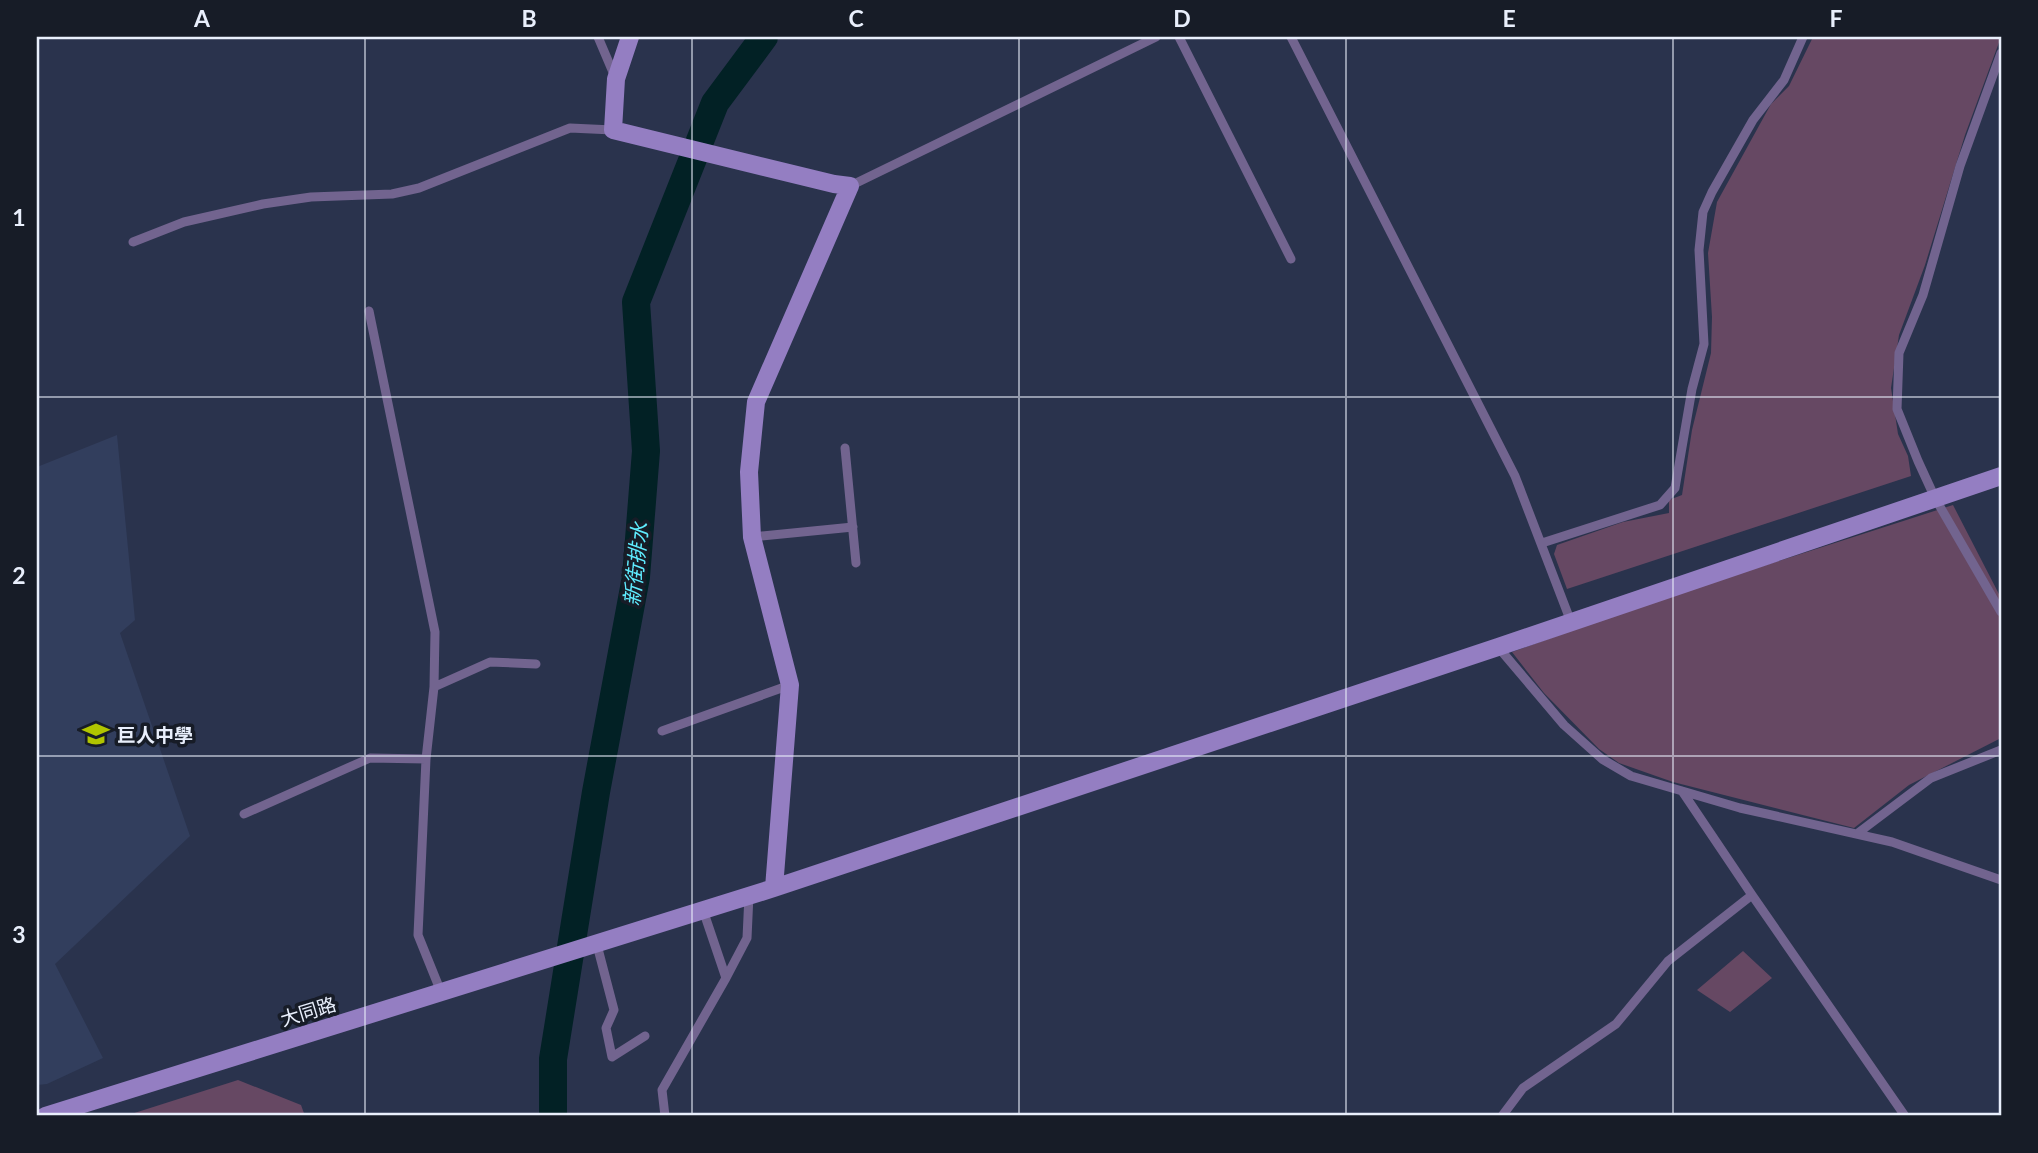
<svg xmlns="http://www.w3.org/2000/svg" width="2038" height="1153" viewBox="0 0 2038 1153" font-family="Lato,'Noto Sans TC',sans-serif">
  <rect width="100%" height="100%" fill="#2a334d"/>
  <path fill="#323e5d" d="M117,435L135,620L120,633L190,836L55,964L103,1058L47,1084L37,1085V467Z"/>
  <path fill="#664863" d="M1813,37H2001L1965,135L1925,265L1899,335L1891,388L1898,434L1908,456L1911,476L1567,589L1554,554L1557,545L1623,522L1669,513V500L1682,495L1692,430L1711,353L1712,317L1708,253L1717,202L1771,104L1789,86Z
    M1953,505L2001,598V738L1909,785L1854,828L1673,782L1619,763L1599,749L1544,693L1512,652L1651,602Z
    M1743,951L1772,978L1730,1012L1697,990Z
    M238,1080L301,1105L305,1116H125Z"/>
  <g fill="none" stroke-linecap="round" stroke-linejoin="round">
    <path stroke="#022125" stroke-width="28" d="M553,1116V1059L596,792L636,577L646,451L636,302L715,103L764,37"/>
    <path stroke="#72648f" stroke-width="9" d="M598,37L615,77
      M1179,37L1291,259
      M1291,37L1515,476L1571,622
      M2001,53L1960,166L1923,295L1899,353L1897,409L1918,461L1935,498L2001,612
      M850,186L1156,37
      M133,242L184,222L263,204L311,197L392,194L419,188L570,128L613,130
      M369,311L435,632L434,687L426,759L418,935L441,992
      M845,448L856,563
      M752,537L853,527
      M1542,543L1660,505L1675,488L1692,389L1704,344L1699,250L1703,212L1712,192L1753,120L1784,80L1803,37
      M1498,647L1564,725L1602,759L1631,776L1740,808L1892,842L2001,880
      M434,687L490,662L536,664
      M662,731L790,685
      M1682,791L1752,895L1905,1116
      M244,814L370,758L426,759
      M1858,833L1931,778L2001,750
      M597,945L614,1010L606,1028L612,1057L645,1036
      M726,978L747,938L749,895
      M665,1116L662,1090L726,978L703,910
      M1502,1116L1523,1088L1616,1024L1668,961L1752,895"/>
    <path stroke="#947ec2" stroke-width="18" d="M630,37L616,79L613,130L834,184L850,186L756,402L749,472L752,537L790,685L774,888
      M45,1116L774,888L1498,647L2001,476"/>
  </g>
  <path fill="none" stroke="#e9effc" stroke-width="2" stroke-opacity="0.55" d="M365,37V1116M692,37V1116M1019,37V1116M1346,37V1116M1673,37V1116M37,397H2001M37,756H2001"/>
  <defs>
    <symbol id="school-bare" viewBox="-9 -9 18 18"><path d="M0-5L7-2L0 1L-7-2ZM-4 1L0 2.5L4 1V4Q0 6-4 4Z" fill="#b1c500" stroke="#171c27" stroke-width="2.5" paint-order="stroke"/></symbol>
  </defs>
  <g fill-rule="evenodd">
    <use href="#school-bare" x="77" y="715" width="38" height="38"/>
  </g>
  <g text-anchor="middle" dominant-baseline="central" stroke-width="7" stroke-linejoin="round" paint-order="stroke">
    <g font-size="19" font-weight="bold" fill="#e9effc" stroke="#171c27" text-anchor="start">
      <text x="117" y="734">巨人中學</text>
    </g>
    <g font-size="19" fill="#e9effc" stroke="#171c27">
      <text transform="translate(308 1011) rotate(-17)">大同路</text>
    </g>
    <g font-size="21" font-style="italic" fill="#5fecff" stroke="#171c27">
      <text transform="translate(635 564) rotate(-84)">新街排水</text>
    </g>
  </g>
  <rect width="2038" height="1153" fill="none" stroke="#171c27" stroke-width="77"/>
  <rect x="38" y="38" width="1962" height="1076" fill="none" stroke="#e9effc" stroke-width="2.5"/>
  <g font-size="23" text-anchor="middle" font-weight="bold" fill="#e9effc">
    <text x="202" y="27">A</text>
    <text x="529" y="27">B</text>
    <text x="856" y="27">C</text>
    <text x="1182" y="27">D</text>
    <text x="1509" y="27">E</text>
    <text x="1836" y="27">F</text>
    <text x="19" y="226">1</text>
    <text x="19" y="584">2</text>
    <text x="19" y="943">3</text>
  </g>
</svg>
